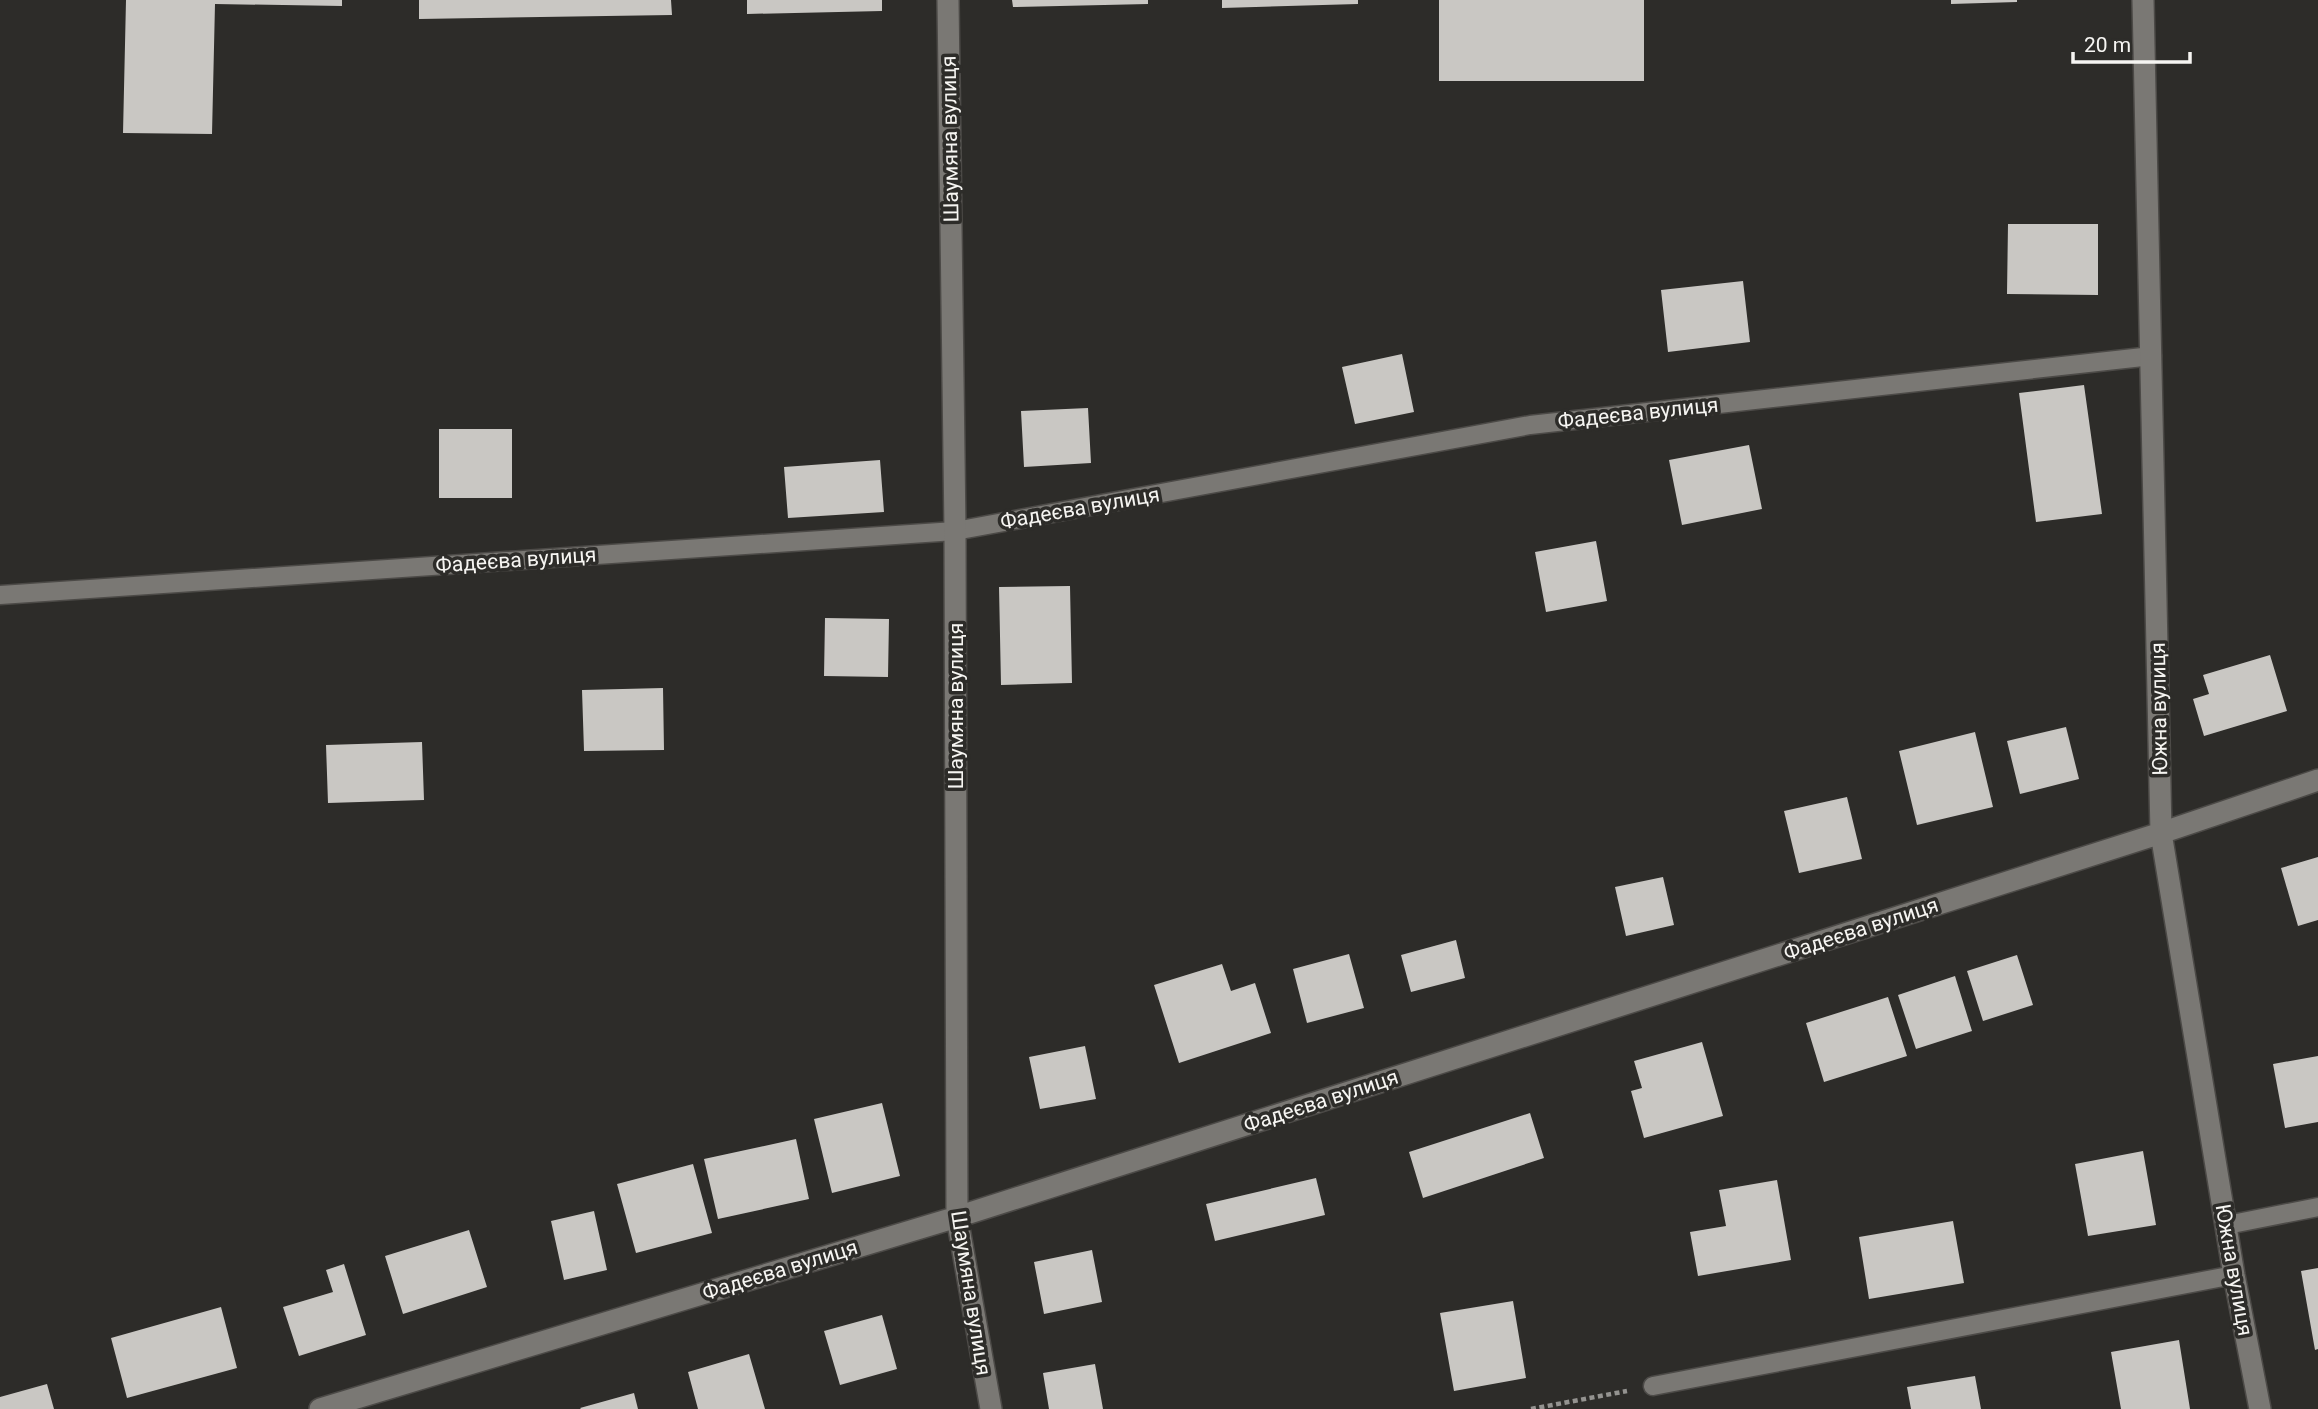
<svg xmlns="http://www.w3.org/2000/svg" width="2318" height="1409" viewBox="0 0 2318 1409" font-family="Roboto,sans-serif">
  <rect width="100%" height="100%" fill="#2d2c29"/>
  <path fill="#c9c7c3" d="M126,0H342V6L215,4L212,134L123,133Z
    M419,0H671L672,15L419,19Z
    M747,0H882V11L747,14Z
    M1012,0H1148V4L1013,7Z
    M1222,0H1358V4L1222,8Z
    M1439,0H1644V81H1439Z
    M1951,0H2017V2L1951,4Z
    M2008,224H2098V295L2007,294Z
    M1743,281L1750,342L1668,352L1661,290Z
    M1402,354L1414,412L1355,424L1342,367Z
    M2084,385L2102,514L2036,522L2019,393Z
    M1088,408L1091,463L1024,467L1021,411Z
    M439,429H512V498H439Z
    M1749,445L1762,509L1682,525L1669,460Z
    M880,460L884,512L788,518L784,467Z
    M1596,541L1607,601L1546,612L1535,552Z
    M1070,586L1072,683L1001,685L999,587Z
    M825,618L889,619L888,677L824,676Z
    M2270,655L2287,711L2204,736L2193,699L2209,694L2203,675Z
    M663,688L664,750L584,751L582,690Z
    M2066,727L2079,779L2020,794L2007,741Z
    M1975,732L1993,807L1917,825L1899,751Z
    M422,742L424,800L328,803L326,745Z
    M1847,797L1862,859L1799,873L1784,811Z
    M2318,857V920L2298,926L2281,868Z
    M1663,877L1674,925L1626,936L1615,887Z
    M1456,940L1465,978L1411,992L1401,955Z
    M1349,954L1364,1008L1307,1023L1293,969Z
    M2017,955L2033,1005L1983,1021L1967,971Z
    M1222,964L1231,991L1255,983L1271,1033L1179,1063L1154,985Z
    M1955,976L1972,1031L1916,1049L1898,995Z
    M1888,997L1907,1056L1824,1082L1806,1023Z
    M1702,1042L1723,1116L1644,1138L1631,1091L1642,1088L1634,1061Z
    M1085,1046L1096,1099L1040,1109L1029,1057Z
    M2318,1056V1122L2285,1128L2273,1064Z
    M882,1103L900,1176L832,1193L814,1119Z
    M1530,1113L1544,1158L1423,1198L1409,1152Z
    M796,1139L809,1199L718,1219L704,1159Z
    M2143,1151L2156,1225L2088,1236L2075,1164Z
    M693,1164L712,1233L636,1253L617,1184Z
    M1316,1178L1325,1215L1215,1241L1206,1204Z
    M1777,1180L1791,1260L1698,1276L1690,1232L1726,1226L1719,1190Z
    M594,1211L607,1270L564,1280L551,1221Z
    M1953,1221L1964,1283L1869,1299L1859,1237Z
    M469,1230L487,1287L403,1314L385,1256Z
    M1092,1250L1102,1302L1044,1314L1034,1262Z
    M344,1264L366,1335L299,1356L283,1307L333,1292L326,1270Z
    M2318,1268V1349L2315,1350L2301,1271Z
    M1513,1301L1526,1378L1454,1391L1440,1313Z
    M221,1307L237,1368L127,1398L111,1338Z
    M882,1315L897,1369L840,1385L824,1331Z
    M2179,1340L2190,1409H2121L2111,1352Z
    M749,1354L765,1409H698L688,1372Z
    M1095,1364L1103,1409H1049L1043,1373Z
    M1975,1376L1981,1409H1911L1907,1387Z
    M47,1384L54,1409H0V1397Z
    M634,1393L638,1409H581L580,1408Z"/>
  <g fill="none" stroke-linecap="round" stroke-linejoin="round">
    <defs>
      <path id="lane" d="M0,595L955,531L1530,425L2152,356
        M2227,1225L2318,1207
        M1653,1386L2234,1275"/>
      <path id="street" d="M948,0L955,531L957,1217L991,1409
        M2143,0L2161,833L2234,1275L2260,1409
        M320,1409L957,1217L2161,833L2318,780"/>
    </defs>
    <use href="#lane" stroke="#4c4a47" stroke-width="21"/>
    <use href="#street" stroke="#4c4a47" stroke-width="24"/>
    <path stroke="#949390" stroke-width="4.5" stroke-dasharray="5 3.5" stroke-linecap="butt" d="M1531,1409L1627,1391"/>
    <use href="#lane" stroke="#7a7874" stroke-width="18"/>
    <use href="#street" stroke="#7a7874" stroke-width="21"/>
  </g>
  <g text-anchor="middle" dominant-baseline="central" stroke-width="7" stroke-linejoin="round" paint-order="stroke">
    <g font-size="21" fill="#f6f5f2" stroke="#2d2c29">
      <text transform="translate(950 139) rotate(-91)">Шаумяна вулиця</text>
      <text transform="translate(1638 413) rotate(-6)">Фадеєва вулиця</text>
      <text transform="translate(1080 508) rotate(-10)">Фадеєва вулиця</text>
      <text transform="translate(516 560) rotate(-4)">Фадеєва вулиця</text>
      <text transform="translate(956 706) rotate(-90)">Шаумяна вулиця</text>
      <text transform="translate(2159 709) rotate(-91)">Южна вулиця</text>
      <text transform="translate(1861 929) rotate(-18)">Фадеєва вулиця</text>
      <text transform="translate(1321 1101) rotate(-18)">Фадеєва вулиця</text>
      <text transform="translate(780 1270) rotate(-17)">Фадеєва вулиця</text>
      <text transform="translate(2234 1270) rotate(80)">Южна вулиця</text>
      <text transform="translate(971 1293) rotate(81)">Шаумяна вулиця</text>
    </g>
  </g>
  <path d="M2073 52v10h117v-10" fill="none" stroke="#f6f5f2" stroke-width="3.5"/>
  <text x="2084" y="52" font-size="21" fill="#f6f5f2" stroke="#2d2c29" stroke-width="5" paint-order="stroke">20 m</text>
</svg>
